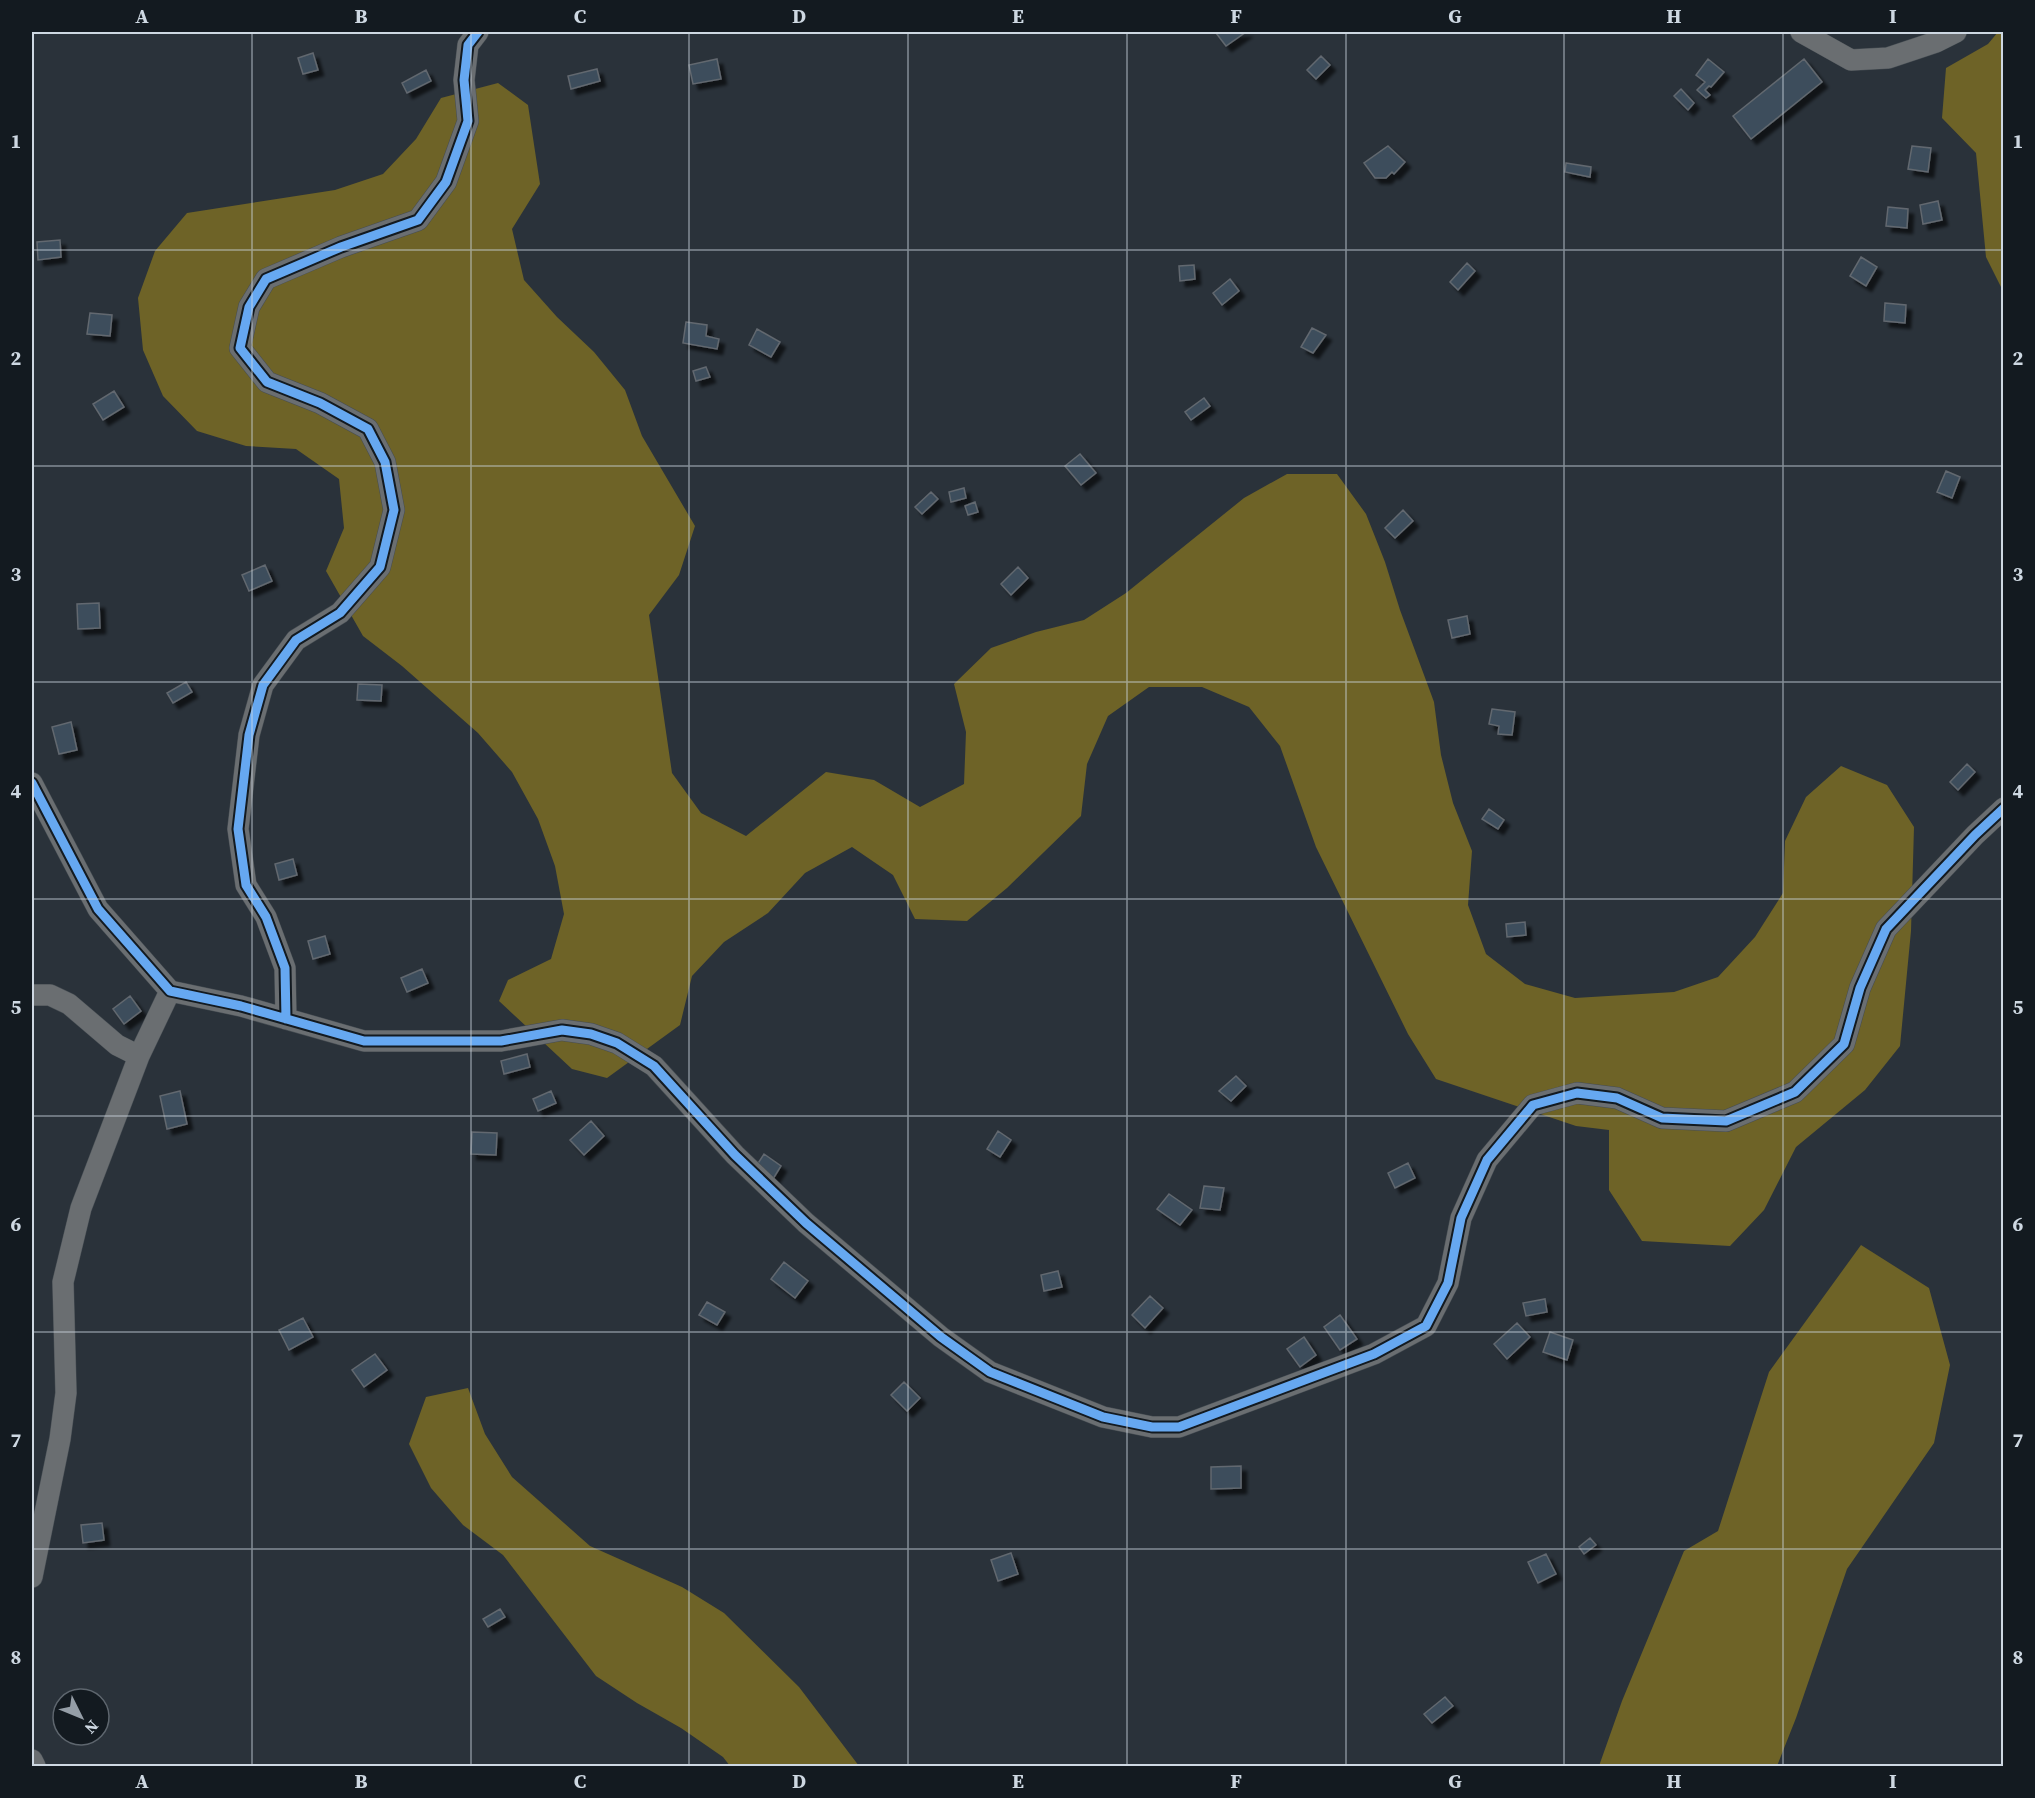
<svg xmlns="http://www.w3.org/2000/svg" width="2035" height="1798" viewBox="0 0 2035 1798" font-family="'Source Serif 4',serif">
  <defs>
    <filter id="shadow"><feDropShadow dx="5.5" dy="5.5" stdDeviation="1.5" flood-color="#0009"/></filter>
  </defs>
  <rect width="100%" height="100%" fill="#2a323a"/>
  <path fill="#6e6327" d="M1998,32H2004L2003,291L1986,257L1976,153L1942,118L1946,68L1988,44Z
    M498,83L528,105L540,184L512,229L524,280L557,317L594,352L625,390L642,436L695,526L679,575L649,615L672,773L701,813L746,836L826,772L874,780L920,807L964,784L966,732L954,684L991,648L1036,632L1084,620L1126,593L1244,498L1287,474H1337L1366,514L1385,562L1400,610L1434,702L1441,755L1453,803L1472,851L1468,905L1486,954L1525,984L1575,998L1674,992L1718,977L1755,937L1783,893L1785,841L1806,797L1841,766L1887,785L1914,827L1911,931L1900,1046L1865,1090L1796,1147L1764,1210L1730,1246L1642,1241L1609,1190V1130L1576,1126L1436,1079L1408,1034L1316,847L1280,746L1249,707L1202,687H1149L1108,716L1087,764L1081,816L1007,888L967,921L915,919L893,875L852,847L805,873L768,913L724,942L692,976L680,1025L607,1078L572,1069L499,1001L508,980L551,959L564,914L555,866L538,819L512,772L478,733L402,666L363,636L326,571L344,528L339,479L296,449L246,446L197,431L163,396L143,350L138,298L155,251L187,213L335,190L383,174L416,139L441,98Z
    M1861,1245L1929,1288L1950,1365L1934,1443L1847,1569L1796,1718L1777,1766H1599L1622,1701L1684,1551L1718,1531L1769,1372Z
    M468,1388L485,1434L512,1477L590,1546L682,1587L724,1613L799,1687L859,1766H730L723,1757L681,1728L637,1703L596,1676L503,1555L463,1525L431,1488L409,1444L426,1397Z"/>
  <path fill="#3c4e5c" stroke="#62686f" stroke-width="1.5" filter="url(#shadow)" d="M1218,32H1246L1226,46L1216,33Z
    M313,53L318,70L303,74L298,58Z
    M1321,56L1330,65L1316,79L1307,70Z
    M717,59L721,79L693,84L689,65Z
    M1708,59L1724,72L1711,87L1709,86L1705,90L1710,95L1706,98L1697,90L1705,82L1696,75Z
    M1804,59L1822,82L1751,139L1733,116Z
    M597,69L600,81L571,89L568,76Z
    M426,70L431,81L407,93L402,83Z
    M1681,89L1694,103L1688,110L1674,96Z
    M1388,146L1405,162L1394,174L1392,172L1386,178H1375L1364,163Z
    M1912,146L1931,148L1928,172L1908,169Z
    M1566,163L1591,167L1590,177L1565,172Z
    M1938,201L1942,220L1923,224L1920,205Z
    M1888,207L1908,209L1907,228L1886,226Z
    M60,240L61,257L38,260L37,242Z
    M1861,257L1877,267L1866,286L1850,276Z
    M1467,263L1475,271L1458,290L1450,282Z
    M1194,265L1195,279L1180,281L1179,266Z
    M1230,279L1239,291L1222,305L1213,293Z
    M1885,303L1906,305L1905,323L1884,321Z
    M90,313L112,315L110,336L87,334Z
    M686,322L707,325L706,336L719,339L717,349L683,343Z
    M1312,328L1326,335L1313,353L1301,347Z
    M757,329L780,342L771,357L749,345Z
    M706,367L710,377L696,381L693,371Z
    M114,391L124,407L103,420L93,404Z
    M1204,398L1210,406L1191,420L1185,412Z
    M1080,454L1096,473L1081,485L1065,466Z
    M1946,471L1960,477L1952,498L1937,492Z
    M964,488L966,498L951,502L949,492Z
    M931,492L938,499L922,514L915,507Z
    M975,502L978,512L968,515L965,506Z
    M1403,510L1413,521L1395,538L1385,528Z
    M265,565L272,581L249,591L242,575Z
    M1018,567L1028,578L1011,595L1001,584Z
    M99,603L100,628L78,629L77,604Z
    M1467,616L1470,634L1452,638L1448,620Z
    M186,682L192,692L173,703L167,693Z
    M358,684L382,685L381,701L357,700Z
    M1492,709L1515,712L1512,735L1498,734L1499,726L1489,724Z
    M71,722L77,750L59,754L52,727Z
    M1967,764L1975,772L1958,790L1950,782Z
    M1489,809L1504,820L1498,829L1482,819Z
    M293,859L297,875L279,880L275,864Z
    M1525,922L1526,935L1507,937L1506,924Z
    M325,936L330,954L313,959L308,941Z
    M422,969L428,983L407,992L401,978Z
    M130,996L141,1011L124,1024L113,1009Z
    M527,1054L530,1067L504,1074L501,1061Z
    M1236,1076L1246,1086L1231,1101L1219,1091Z
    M180,1091L187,1124L167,1129L160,1096Z
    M551,1091L556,1103L538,1111L533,1099Z
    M591,1121L604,1136L584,1155L570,1140Z
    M998,1131L1011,1140L1000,1157L987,1149Z
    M472,1132L497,1133L496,1155L471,1154Z
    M764,1154L781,1166L773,1179L755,1168Z
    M1408,1163L1415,1178L1395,1188L1388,1173Z
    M1204,1186L1224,1188L1220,1210L1200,1208Z
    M1169,1194L1192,1210L1180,1225L1157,1209Z
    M784,1262L808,1281L795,1298L771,1279Z
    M1058,1271L1062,1287L1044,1291L1041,1275Z
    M1150,1296L1163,1308L1145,1328L1132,1315Z
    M1545,1299L1547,1312L1526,1316L1523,1303Z
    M707,1302L725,1312L717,1325L699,1315Z
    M1340,1315L1357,1339L1340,1350L1324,1327Z
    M303,1318L313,1337L289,1350L279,1330Z
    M1517,1323L1530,1337L1507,1359L1494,1344Z
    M1550,1332L1573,1340L1567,1360L1543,1352Z
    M1304,1337L1316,1355L1300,1367L1287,1349Z
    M375,1354L387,1370L364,1387L352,1370Z
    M904,1382L920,1398L907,1411L891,1395Z
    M1241,1466V1488L1211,1489V1467Z
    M102,1523L104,1540L83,1543L81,1525Z
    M1590,1538L1596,1545L1584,1554L1579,1547Z
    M1011,1553L1018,1574L998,1581L991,1560Z
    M1546,1554L1556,1574L1538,1583L1528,1562Z
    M500,1609L505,1617L488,1627L483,1619Z
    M1445,1697L1453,1706L1432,1723L1424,1714Z"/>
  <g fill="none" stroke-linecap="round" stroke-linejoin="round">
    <defs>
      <path id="street" d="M1801,32L1851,60L1888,58L1936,42L1956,32
        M32,783L98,909L170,991L241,1006L364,1041H501L562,1030L591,1034L617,1043L654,1066L735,1155L806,1223L941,1337L990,1372L1103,1417L1152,1427H1179L1374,1354L1426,1326L1448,1283L1461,1218L1487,1160L1533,1105L1577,1093L1617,1098L1662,1118L1726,1121L1795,1092L1844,1044L1860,988L1886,929L1975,835L2004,808
        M32,995H50L69,1004L117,1045L139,1056
        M286,1019L285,968L266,917L246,885L238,829L249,735L263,685L296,640L340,613L380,567L394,510L385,462L368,429L320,403L267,382L240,348L249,307L266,279L341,247L418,220L446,182L468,121L464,80L468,45L478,32
        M32,1577L60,1439L66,1393L63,1282L81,1208L139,1056L170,991
        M32,1760L35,1766"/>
    </defs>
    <use href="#street" stroke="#464d53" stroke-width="22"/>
    <use href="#street" stroke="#6a6e71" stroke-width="21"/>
    <defs>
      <path id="cycleway" d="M32,783L98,909L170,991L241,1006L364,1041H501L562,1030L591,1034L617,1043L654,1066L735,1155L806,1223L941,1337L990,1372L1103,1417L1152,1427H1179L1374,1354L1426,1326L1448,1283L1461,1218L1487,1160L1533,1105L1577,1093L1617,1098L1662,1118L1726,1121L1795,1092L1844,1044L1860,988L1886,929L1975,835L2004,808
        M286,1019L285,968L266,917L246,885L238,829L249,735L263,685L296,640L340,613L380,567L394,510L385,462L368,429L320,403L267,382L240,348L249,307L266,279L341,247L418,220L446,182L468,121L464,80L468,45L478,32"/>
    </defs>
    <use href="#cycleway" stroke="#131a20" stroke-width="13"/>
    <use href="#cycleway" stroke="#66a8f1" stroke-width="9"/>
  </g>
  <path fill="none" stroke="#ced8e2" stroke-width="1.5" stroke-opacity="0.55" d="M252,32V1766M471,32V1766M689,32V1766M908,32V1766M1127,32V1766M1346,32V1766M1564,32V1766M1783,32V1766M32,250H2004M32,466H2004M32,682H2004M32,899H2004M32,1116H2004M32,1332H2004M32,1549H2004"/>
  <rect width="2035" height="1798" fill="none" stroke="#131a20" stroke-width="66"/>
  <g transform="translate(81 1717) rotate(133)"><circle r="28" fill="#131a20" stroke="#5e666e" stroke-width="1.5"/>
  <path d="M0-4.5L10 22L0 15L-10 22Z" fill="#959ea7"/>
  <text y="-9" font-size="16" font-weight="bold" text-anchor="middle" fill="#ced8e2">N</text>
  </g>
  <rect x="33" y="33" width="1969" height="1732" fill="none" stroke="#ced8e2" stroke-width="2"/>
  <g font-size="20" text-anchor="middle" font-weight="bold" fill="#ced8e2">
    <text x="142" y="23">A</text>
    <text x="361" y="23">B</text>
    <text x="580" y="23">C</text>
    <text x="799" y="23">D</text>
    <text x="1018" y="23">E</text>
    <text x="1236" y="23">F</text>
    <text x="1455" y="23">G</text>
    <text x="1674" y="23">H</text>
    <text x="1893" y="23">I</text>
    <text x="16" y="148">1</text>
    <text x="2018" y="148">1</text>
    <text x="16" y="365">2</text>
    <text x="2018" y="365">2</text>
    <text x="16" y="581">3</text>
    <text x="2018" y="581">3</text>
    <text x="16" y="798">4</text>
    <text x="2018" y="798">4</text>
    <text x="16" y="1014">5</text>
    <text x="2018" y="1014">5</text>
    <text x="16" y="1231">6</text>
    <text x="2018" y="1231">6</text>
    <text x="16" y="1447">7</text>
    <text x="2018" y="1447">7</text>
    <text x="16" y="1664">8</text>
    <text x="2018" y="1664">8</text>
    <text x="142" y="1788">A</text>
    <text x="361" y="1788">B</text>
    <text x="580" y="1788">C</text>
    <text x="799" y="1788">D</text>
    <text x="1018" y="1788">E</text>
    <text x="1236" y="1788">F</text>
    <text x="1455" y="1788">G</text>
    <text x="1674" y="1788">H</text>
    <text x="1893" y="1788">I</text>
  </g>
</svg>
